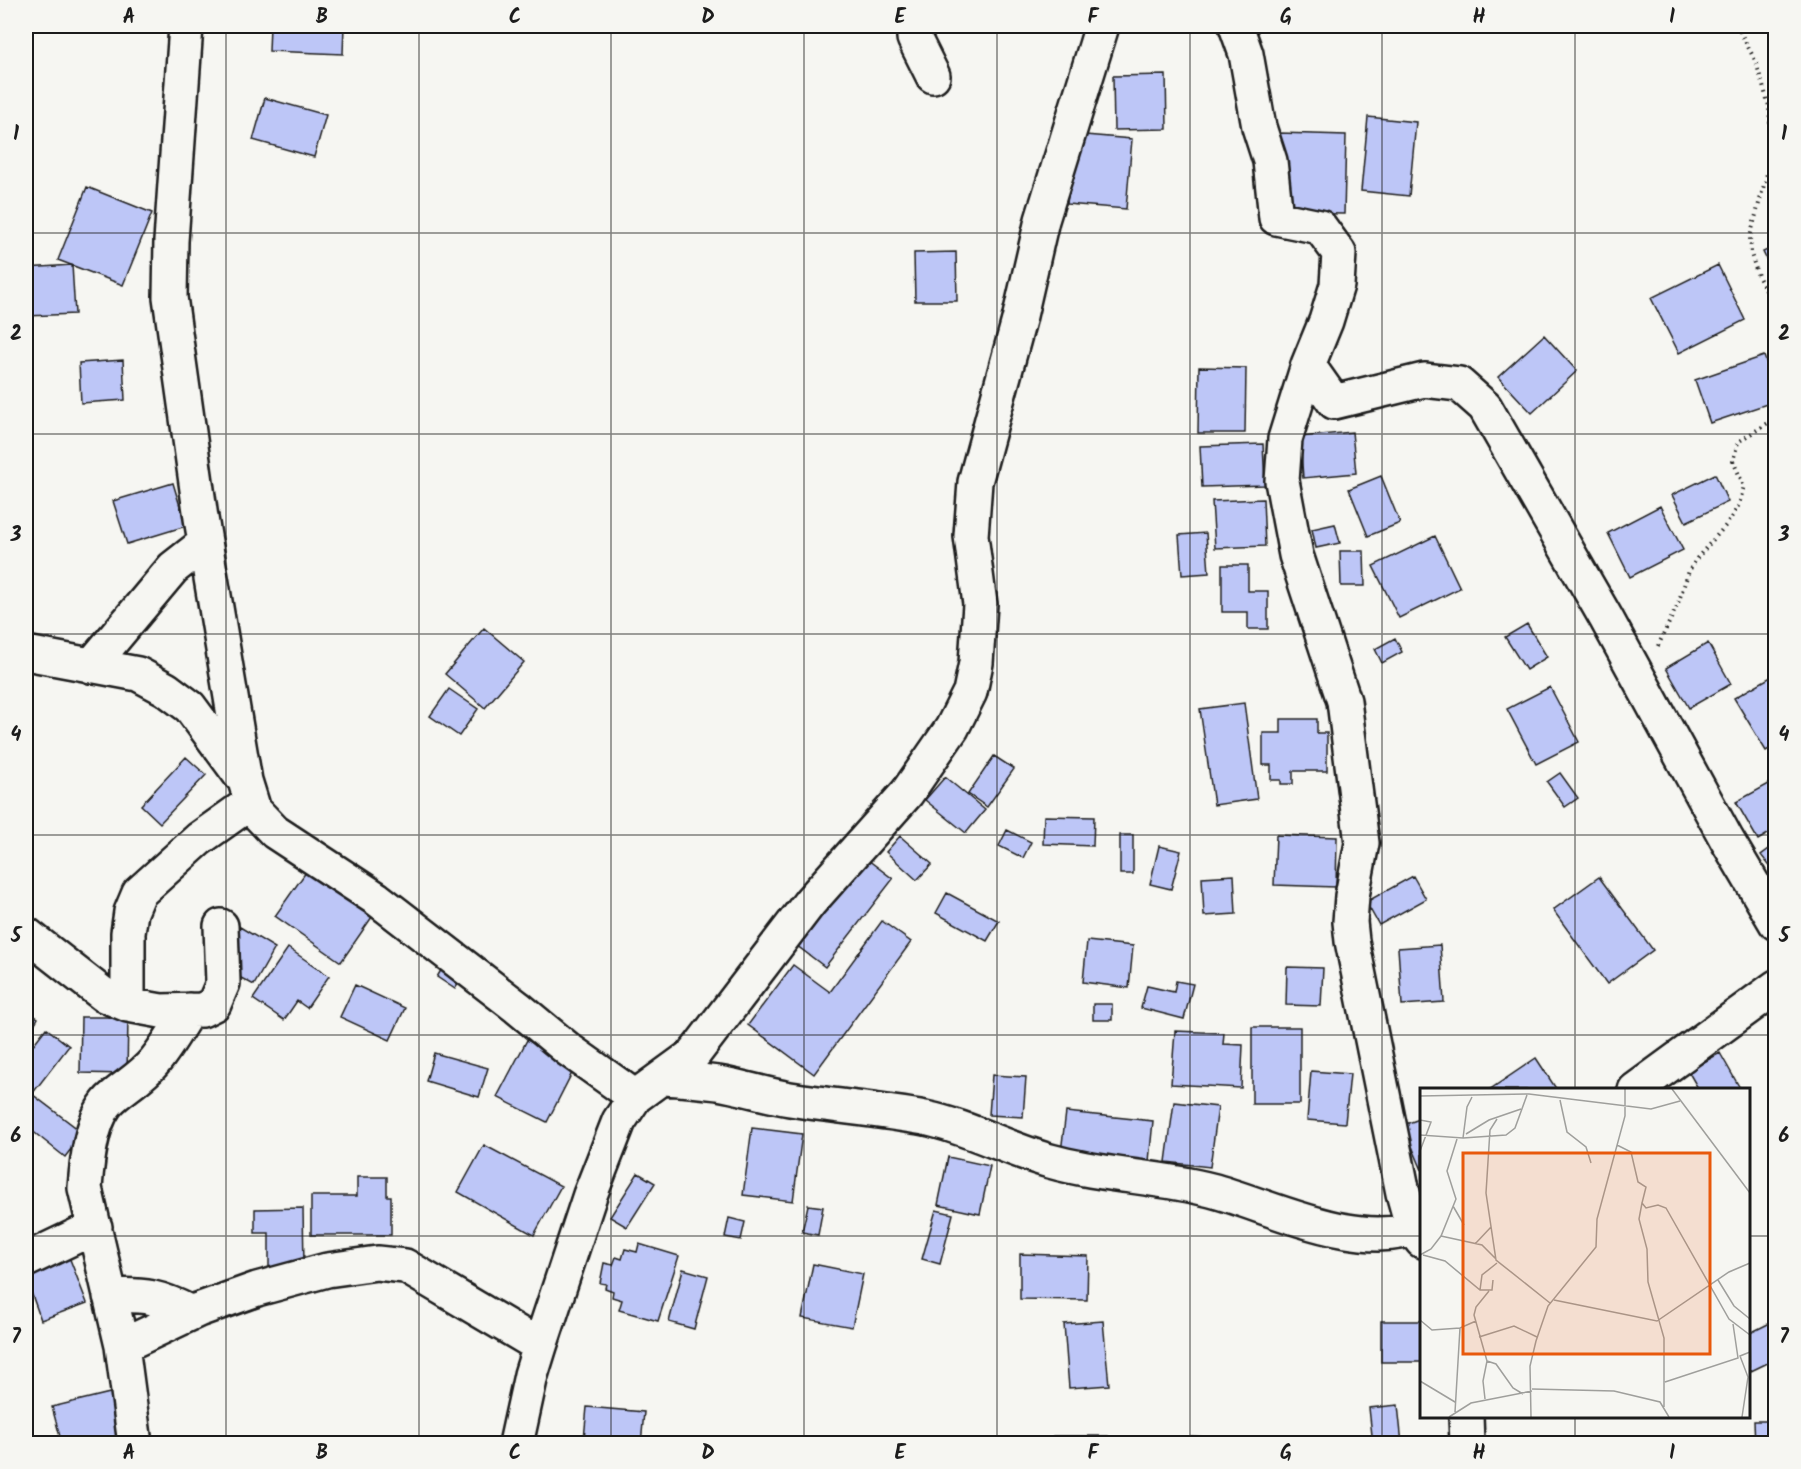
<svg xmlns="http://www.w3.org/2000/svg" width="1801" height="1469" viewBox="0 0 1801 1469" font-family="Kalam,sans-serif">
  <rect width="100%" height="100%" fill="#f6f6f2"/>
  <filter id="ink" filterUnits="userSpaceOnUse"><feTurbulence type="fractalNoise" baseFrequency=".0167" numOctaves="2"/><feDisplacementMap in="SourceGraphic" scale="12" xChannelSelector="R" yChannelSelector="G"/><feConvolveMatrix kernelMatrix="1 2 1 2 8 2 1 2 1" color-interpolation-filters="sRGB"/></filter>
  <g filter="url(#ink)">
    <path fill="#bdc6f7" stroke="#1c1c1c" stroke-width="1.5" d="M270,26H344L343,54L269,51Z
      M26,64H31L33,104H26Z
      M1166,75L1167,129L1114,130L1113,76Z
      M265,98L326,115L314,157L253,140Z
      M1368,117L1416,122L1409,196L1361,191Z
      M1279,133L1346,135L1344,214L1278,213Z
      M1073,134L1132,139L1126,209L1067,204Z
      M87,187L152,213L123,285L58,260Z
      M1776,246V279L1763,252Z
      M956,252L957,301H915L914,253Z
      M72,265L75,314L26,316V268Z
      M1718,265L1745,320L1679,353L1651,298Z
      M1544,335L1577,371L1532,413L1498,377Z
      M1764,356L1776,388V401L1710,423L1695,380Z
      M123,360L125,400L81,403L79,363Z
      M1199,367L1246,368L1245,433H1198Z
      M1352,432L1356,473L1303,478L1300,437Z
      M1263,444L1265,485L1202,487L1200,446Z
      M1715,474L1728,502L1686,522L1672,495Z
      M1381,476L1400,523L1368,536L1349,489Z
      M173,483L186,526L127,544L113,501Z
      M1263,499L1265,546L1215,548L1212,501Z
      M1660,506L1683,550L1630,577L1608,533Z
      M1335,524L1340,543L1316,548L1312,529Z
      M1206,533L1209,573L1182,575L1179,535Z
      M1435,536L1460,588L1399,618L1373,566Z
      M1340,551H1364L1365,586H1341Z
      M1222,565H1248V591H1268V629H1248V612H1222Z
      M1527,624L1547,657L1526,670L1505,637Z
      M484,628L524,662L485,708L445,674Z
      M1395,638L1402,652L1382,663L1375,649Z
      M1708,643L1731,684L1689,708L1666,668Z
      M1776,674V745L1766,751L1734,698Z
      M1550,687L1579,742L1536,764L1507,709Z
      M449,689L478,709L459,736L430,716Z
      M1244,703L1257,799L1214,805L1200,709Z
      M1281,719H1317V733H1327V771H1293V784H1281V780H1271V765H1263V733H1281Z
      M994,756L1014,769L987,807L968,794Z
      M186,757L206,775L160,823L141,805Z
      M1560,773L1578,798L1565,807L1547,782Z
      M945,777L985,810L966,833L925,800Z
      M1776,780V829L1758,840L1736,802Z
      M1044,816L1094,817L1093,846L1043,844Z
      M1007,830L1031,842L1023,858L999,846Z
      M1120,835H1133V874H1120Z
      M1276,835L1337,837L1336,887L1274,885Z
      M900,836L932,864L917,880L886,852Z
      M1776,844V874L1761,855Z
      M1159,846L1181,851L1171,889L1150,884Z
      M864,857L893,879L825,967L796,945Z
      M306,872L372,917L341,962L275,916Z
      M1234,875L1236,914L1204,916L1202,877Z
      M1413,876L1426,899L1379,925L1366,902Z
      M1599,877L1653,950L1607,984L1553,910Z
      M947,893L999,921L987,941L936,913Z
      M882,921L911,942L814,1074L748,1025L793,965L830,992Z
      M240,927L275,948L254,985L228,971L225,954Z
      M1087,941L1133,946L1129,988L1083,982Z
      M1440,945L1444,1002L1402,1005L1398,948Z
      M288,948L329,976L307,1008L297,1001L284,1020L253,999Z
      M447,960L466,972L455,989L437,977Z
      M1287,967L1323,968L1321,1006L1286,1005Z
      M1176,981L1193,984L1184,1019L1141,1008L1147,986L1174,992Z
      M355,985L405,1008L390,1040L340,1017Z
      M1093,1004H1112V1020H1093Z
      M26,1011L38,1018L26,1038Z
      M81,1017H128L127,1074L80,1073Z
      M1252,1027H1300V1104H1252Z
      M46,1028L69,1046L32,1094L83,1133L65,1157L26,1126V1054Z
      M1175,1031L1224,1033L1223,1044L1243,1045L1241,1088L1171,1084Z
      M527,1040L576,1065L547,1122L497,1097Z
      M434,1053L488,1068L479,1097L426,1081Z
      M1720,1053L1741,1090H1699L1688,1071Z
      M1536,1058L1557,1090H1489Z
      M1311,1071L1350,1074L1345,1123L1307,1120Z
      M992,1075L1026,1077L1023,1117L989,1115Z
      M1174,1102L1218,1107L1210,1167L1166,1162Z
      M1066,1112L1153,1121L1149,1161L1061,1152Z
      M1422,1118V1170L1403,1125Z
      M752,1128L802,1134L793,1201L743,1195Z
      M484,1145L561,1186L534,1235L458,1192Z
      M948,1157L990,1166L980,1214L938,1205Z
      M638,1173L655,1183L627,1227L610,1217Z
      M357,1177H387V1196H391V1235H311V1196H357Z
      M808,1205L823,1207L818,1235L802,1232Z
      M303,1208L304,1266L269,1267V1233H255V1209Z
      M936,1210L953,1214L940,1264L922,1259Z
      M729,1218L745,1222L741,1240L725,1237Z
      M639,1244L679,1256L658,1321L619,1310L622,1300L612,1297L613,1291L605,1288L606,1284L600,1283L604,1263L613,1265L616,1257L622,1259L625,1249L637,1252Z
      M66,1249L87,1303L41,1320L26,1278V1264Z
      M1020,1254L1088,1256L1087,1300L1020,1299Z
      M813,1264L863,1274L852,1327L802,1318Z
      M683,1269L708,1276L694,1329L669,1322Z
      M1103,1321L1109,1385L1069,1388L1064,1324Z
      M1381,1321H1422V1362H1381Z
      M1772,1322L1776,1329V1359L1749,1372L1748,1334Z
      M114,1392L127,1444H62L52,1407Z
      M1398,1405L1402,1444H1373L1369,1408Z
      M587,1407L644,1412L641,1444H561L562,1437L584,1439Z
      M1754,1421H1776V1444H1755Z
      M1053,1436H1108V1444H1053Z
      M1191,1436L1220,1438V1444H1191Z"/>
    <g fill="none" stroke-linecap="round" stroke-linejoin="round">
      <defs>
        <path id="minor" d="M186,26L171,241L170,297L201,518L245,781L254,810L275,832L377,899L517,1007L569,1050L635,1097
          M915,26L914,38L933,76
          M1236,26L1246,54L1259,127L1270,161L1276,218L1320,227L1339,253L1337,285L1326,321L1308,365L1334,402L1424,380L1459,384L1485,407L1606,618L1727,840L1776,923
          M1308,365L1285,439L1282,481L1296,555L1344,701L1362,843L1352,896L1350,922L1352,941L1403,1193L1413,1229L1422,1241
          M26,653L138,674L166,689L190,707L241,776
          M91,666L173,568L205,543
          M26,934L104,995L128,1005L161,1011L202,1010L214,1004L223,983L221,926
          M128,1005V933L131,912L139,893L199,839L251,802
          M664,1078C682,1079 701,1081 718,1083C742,1087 766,1095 790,1099C834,1106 880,1110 925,1118C968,1127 1007,1149 1050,1161C1102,1176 1158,1176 1211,1190C1269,1205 1362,1254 1422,1225
          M1635,1090L1776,987
          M26,1260L95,1227
          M110,1296C145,1294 160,1297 191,1313
          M122,1346L198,1310L257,1289L327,1270L377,1263L405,1266L540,1346
          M1466,1416L1467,1444
          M135,1444L122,1346L85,1188C87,1161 91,1115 113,1097C127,1085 144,1075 155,1061C168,1045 178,1027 189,1010
          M516,1444L531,1375L540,1346L590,1195L619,1121L635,1097L694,1054L810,902L907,793L952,728L970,692L976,663L980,604L971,536L975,482L1019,320L1042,220L1102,26"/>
      </defs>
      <use href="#minor" stroke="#1c1c1c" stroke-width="38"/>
      <path stroke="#1c1c1c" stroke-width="4" stroke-dasharray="1.5 4.5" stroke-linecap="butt" d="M1737,26L1756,62L1769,106L1772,155L1750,237L1751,254L1758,276L1776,309
        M1658,646L1677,606L1689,571L1697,558L1727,524L1739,505L1744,486L1733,461L1738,442L1776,418"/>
      <use href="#minor" stroke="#f6f6f2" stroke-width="33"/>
    </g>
  </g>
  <path fill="none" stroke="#1c1c1c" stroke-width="1.5" stroke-opacity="0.55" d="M226,26V1444M419,26V1444M611,26V1444M804,26V1444M997,26V1444M1190,26V1444M1382,26V1444M1575,26V1090M26,233H1776M26,434H1776M26,634H1776M26,835H1776M26,1035H1776M26,1236H1422M1748,1236H1776M1575,1416V1444"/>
  <g transform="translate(1420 1088)">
    <rect width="330" height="330" fill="#f6f6f2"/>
    <path fill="none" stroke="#9f9f9c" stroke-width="1.5" d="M252,1L330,105M0,8L109,6L231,21L260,13M140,12L147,44L166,59L171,75M77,31L70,42L66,105L76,172L130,215M0,32L11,34L0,63M46,46L69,32L101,21M0,47L43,50L47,19L52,9M43,50L86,47L95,40L107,7M197,57L211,64L218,94L226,99L222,115L226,120L238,117L246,120L309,231L330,247M222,115L219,131L227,161L228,194L244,250V319M33,118L44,137M21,148L62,157L76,171M55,156L71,139M0,167L11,161L21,148L36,111L27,83L37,51M3,167L25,173L60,202H72L73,192M298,192L314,218L330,231M60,202L62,187L77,175M134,212L237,233L309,184L330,175M0,232L12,242L40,240L56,233M59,249L94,238L117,249M67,273L76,276L93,300L103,306M0,293L35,314M245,294L318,270L313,236M112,301L194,303L240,314L249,329M65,311L63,293L67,273L54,227L56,219L69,203M35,324L40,240M29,329L51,315L112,303M111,329L110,278L116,253L128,218L176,159L177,131L205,28V1M322,329L328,289L320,268L330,264"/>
    <path fill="#e8590c" fill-opacity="0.15" stroke="#e8590c" stroke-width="3" d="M43,65H290V266H43Z"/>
    <rect width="330" height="330" fill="none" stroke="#1c1c1c" stroke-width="3"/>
  </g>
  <rect width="1801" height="1469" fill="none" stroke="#f6f6f2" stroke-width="66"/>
  <rect x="33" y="33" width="1735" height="1403" fill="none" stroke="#1c1c1c" stroke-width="2"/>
  <g font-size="20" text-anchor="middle" font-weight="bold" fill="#1c1c1c">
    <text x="129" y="23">A</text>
    <text x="322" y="23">B</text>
    <text x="515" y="23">C</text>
    <text x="708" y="23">D</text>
    <text x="900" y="23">E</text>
    <text x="1093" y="23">F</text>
    <text x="1286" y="23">G</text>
    <text x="1479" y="23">H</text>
    <text x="1672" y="23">I</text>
    <text x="16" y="140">1</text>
    <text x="1784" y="140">1</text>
    <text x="16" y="340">2</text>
    <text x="1784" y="340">2</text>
    <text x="16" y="541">3</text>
    <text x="1784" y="541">3</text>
    <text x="16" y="741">4</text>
    <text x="1784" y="741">4</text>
    <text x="16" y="942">5</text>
    <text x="1784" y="942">5</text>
    <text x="16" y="1142">6</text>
    <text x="1784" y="1142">6</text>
    <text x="16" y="1343">7</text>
    <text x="1784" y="1343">7</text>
    <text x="129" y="1459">A</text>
    <text x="322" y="1459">B</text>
    <text x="515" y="1459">C</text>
    <text x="708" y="1459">D</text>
    <text x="900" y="1459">E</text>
    <text x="1093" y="1459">F</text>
    <text x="1286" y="1459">G</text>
    <text x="1479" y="1459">H</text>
    <text x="1672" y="1459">I</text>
  </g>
</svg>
